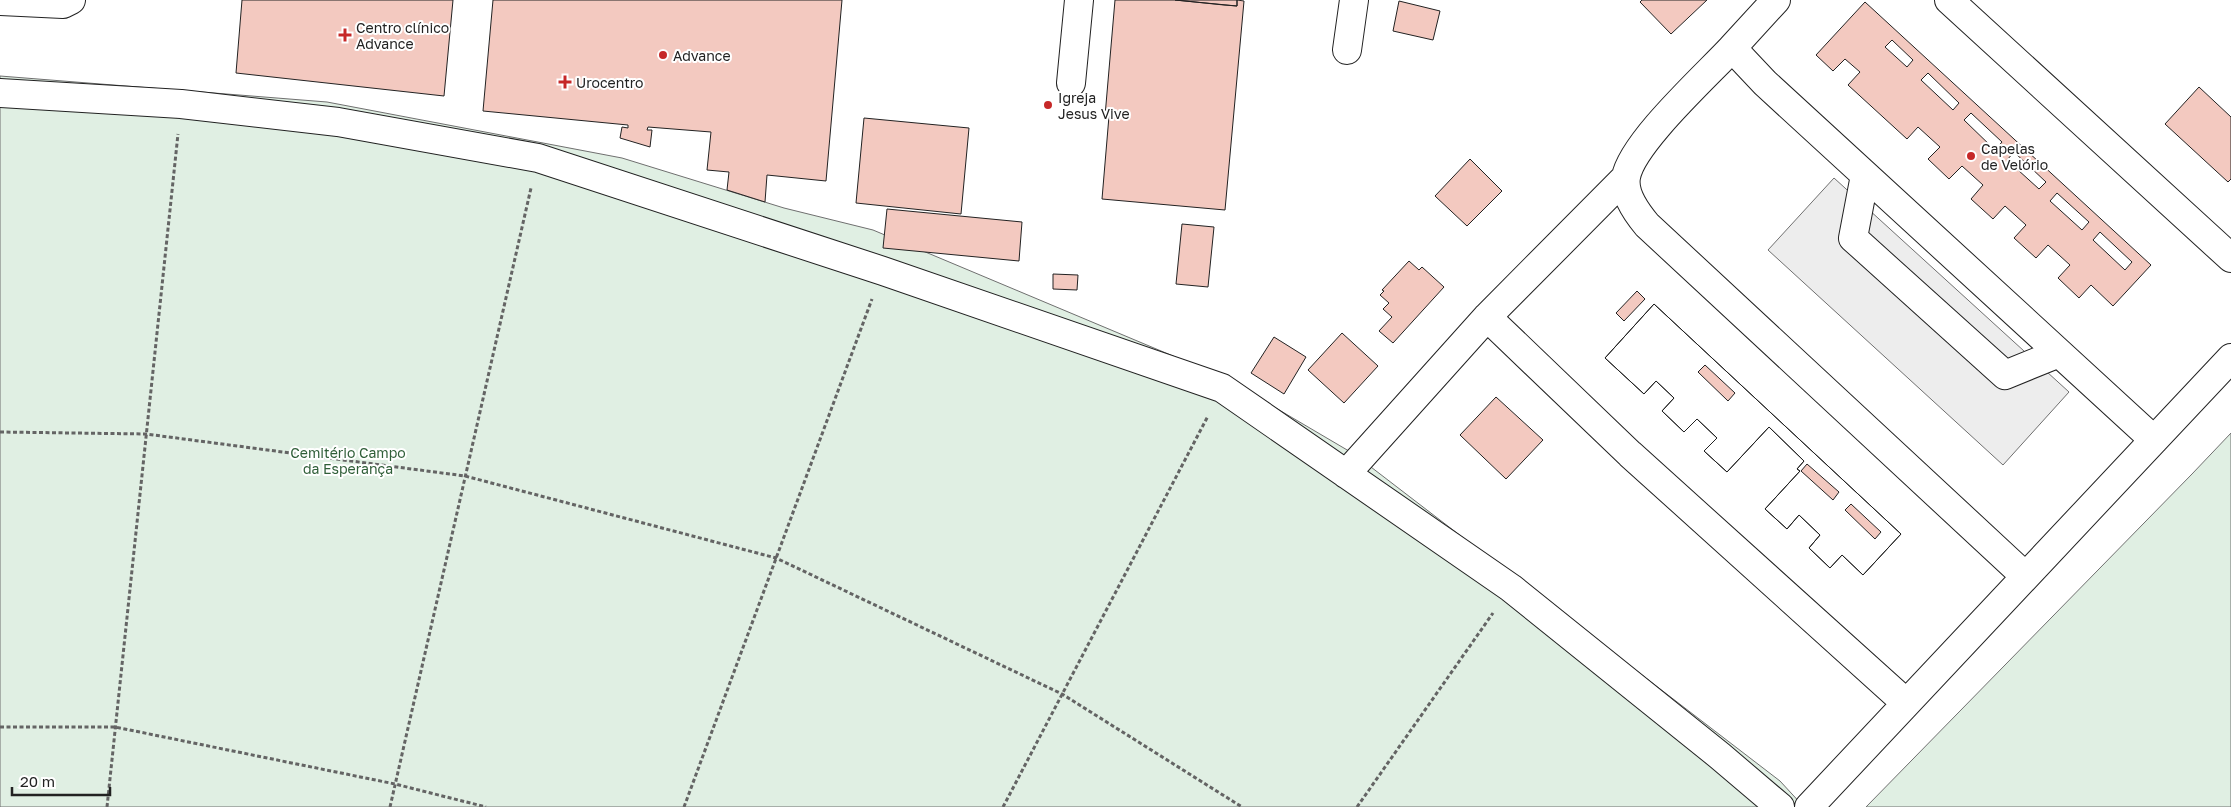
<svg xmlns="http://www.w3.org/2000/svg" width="2231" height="807" viewBox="0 0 2231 807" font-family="'Golos Text',sans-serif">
  <rect width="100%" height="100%" fill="#fff"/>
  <path fill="#e0efe3" stroke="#6f6f6f" d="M0,76L327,102L622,158L784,208L873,230L1223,377L1354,454L1780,781L1804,807H0Z
    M2231,433V807H1866L2192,474Z"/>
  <path fill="#ededed" stroke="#6f6f6f" d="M1834,178L2069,392L2003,465L1768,250Z"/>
  <path fill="#f3c9c0" stroke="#222" fill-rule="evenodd" d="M242,0H453L444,96L236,73Z
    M493,0H842L826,181L767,175L765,202L727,190L729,172L707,170L711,132L648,127L647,130H652L650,147L620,138L622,127L628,128V125L483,111Z
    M1115,0H1175L1237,6V0L1244,1L1225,210L1102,199L1109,116H1105Z
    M1175,0H1237V6L1224,5Z
    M1642,0H1707L1671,34L1640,2Z
    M1399,1L1440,11L1433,40L1393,31Z
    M1865,2L2151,265L2113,306L2091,285L2079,298L2058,278L2070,265L2048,245L2036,258L2014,238L2026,225L2005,206L1993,219L1971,199L1983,185L1962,166L1949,179L1928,159L1940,147L1918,127L1907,139L1848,85L1860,72L1845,59L1833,71L1816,55ZM1892,40L1913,60L1907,67L1885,47ZM1928,73L1959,103L1953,110L1921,80ZM1971,113L2002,142L1995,150L1964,120ZM2014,152L2046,182L2039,189L2007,160ZM2057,193L2089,222L2082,230L2050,201ZM2100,232L2132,262L2125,270L2093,240Z
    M2199,87L2231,117V179L2228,182L2165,124Z
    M864,118L969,128L961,214L856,203Z
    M1470,159L1502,191L1467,226L1435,196Z
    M887,209L1022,222L1019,261L883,248Z
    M1182,224L1214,227L1208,287L1176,284Z
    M1409,261L1419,270L1422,267L1444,287L1393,343L1379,331L1392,317L1383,309L1389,303L1380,295L1384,291L1382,290Z
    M1053,274L1078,275L1077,290L1053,289Z
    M1637,291L1645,299L1624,321L1616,313Z
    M1654,304L1901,534L1863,575L1842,555L1830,568L1809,548L1820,535L1799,515L1787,529L1765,509L1800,471L1797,469L1804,461L1769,427L1727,472L1704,451L1717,438L1697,419L1684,432L1662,411L1674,398L1656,381L1644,394L1605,358ZM1705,365L1735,393L1728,401L1698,372ZM1807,464L1839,492L1833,500L1801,471ZM1851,504L1881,532L1875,539L1845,510Z
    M1654,304L1901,534L1863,575L1842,555L1830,568L1809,548L1820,535L1799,515L1787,529L1765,509L1800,471L1797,469L1804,461L1769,427L1727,472L1704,451L1717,438L1697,419L1684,432L1662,411L1674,398L1656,381L1644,394L1605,358Z
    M1342,333L1378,366L1344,403L1308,370Z
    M1274,337L1306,357L1284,394L1251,373Z
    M1496,397L1543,440L1506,479L1460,435Z"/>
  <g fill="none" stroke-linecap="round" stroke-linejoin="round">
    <defs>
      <path id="minor" d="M1776,0L1732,48L1765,83L2154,440
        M1949,0L2231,258
        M0,1L63,4L71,0
        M1732,48C1706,76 1632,143 1626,177C1623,194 1637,213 1647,225L2025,576
        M1347,50L1354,0
        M1071,83L1079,0
        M0,93L181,104L338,122L538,158L883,271L1222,388L1511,588L1720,756L1780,807
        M1865,175L1853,238L2005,375L2059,353
        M1487,317L1630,454L1906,703
        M1346,474L1487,317L1625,178
        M1809,807L2231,358"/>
    </defs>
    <use href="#minor" stroke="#222" stroke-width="30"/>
    <path stroke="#646464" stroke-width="3" stroke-dasharray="4 2.5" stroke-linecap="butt" d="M0,432L146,434L465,476L776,558L1062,694L1242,807
      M0,727H115L395,784L486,807
      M107,807L178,134
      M390,807L531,188
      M684,807L872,299
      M1003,807L1208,416
      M1357,807L1493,613"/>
    <use href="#minor" stroke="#fff" stroke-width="28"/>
  </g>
  <g fill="#c62828" stroke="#fff" stroke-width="2">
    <path d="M342.5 27.5h5v5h5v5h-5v5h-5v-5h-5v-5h5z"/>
    <circle cx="663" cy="55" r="5"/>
    <path d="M562.5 74.5h5v5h5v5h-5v5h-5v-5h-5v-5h5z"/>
    <circle cx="1048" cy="105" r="5"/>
    <circle cx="1971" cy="156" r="5"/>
  </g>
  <g text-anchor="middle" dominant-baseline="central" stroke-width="4" stroke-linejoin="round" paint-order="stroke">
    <g font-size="14" fill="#222" stroke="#fff" text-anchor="start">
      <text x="356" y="27">Centro clínico<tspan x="356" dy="16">Advance</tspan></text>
      <text x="673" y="55">Advance</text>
      <text x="576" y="82">Urocentro</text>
      <text x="1058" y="97">Igreja<tspan x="1058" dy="16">Jesus Vive</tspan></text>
      <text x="1981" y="148">Capelas<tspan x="1981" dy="16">de Velório</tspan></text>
    </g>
    <g font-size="14" fill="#2f5e38" stroke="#fff">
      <text x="348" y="452">Cemitério Campo<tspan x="348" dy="16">da Esperança</tspan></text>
    </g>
  </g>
  <path d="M12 787v8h98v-8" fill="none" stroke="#222222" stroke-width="2.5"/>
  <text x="20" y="787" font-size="15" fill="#222222" stroke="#ffffff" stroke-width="4" paint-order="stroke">20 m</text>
</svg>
